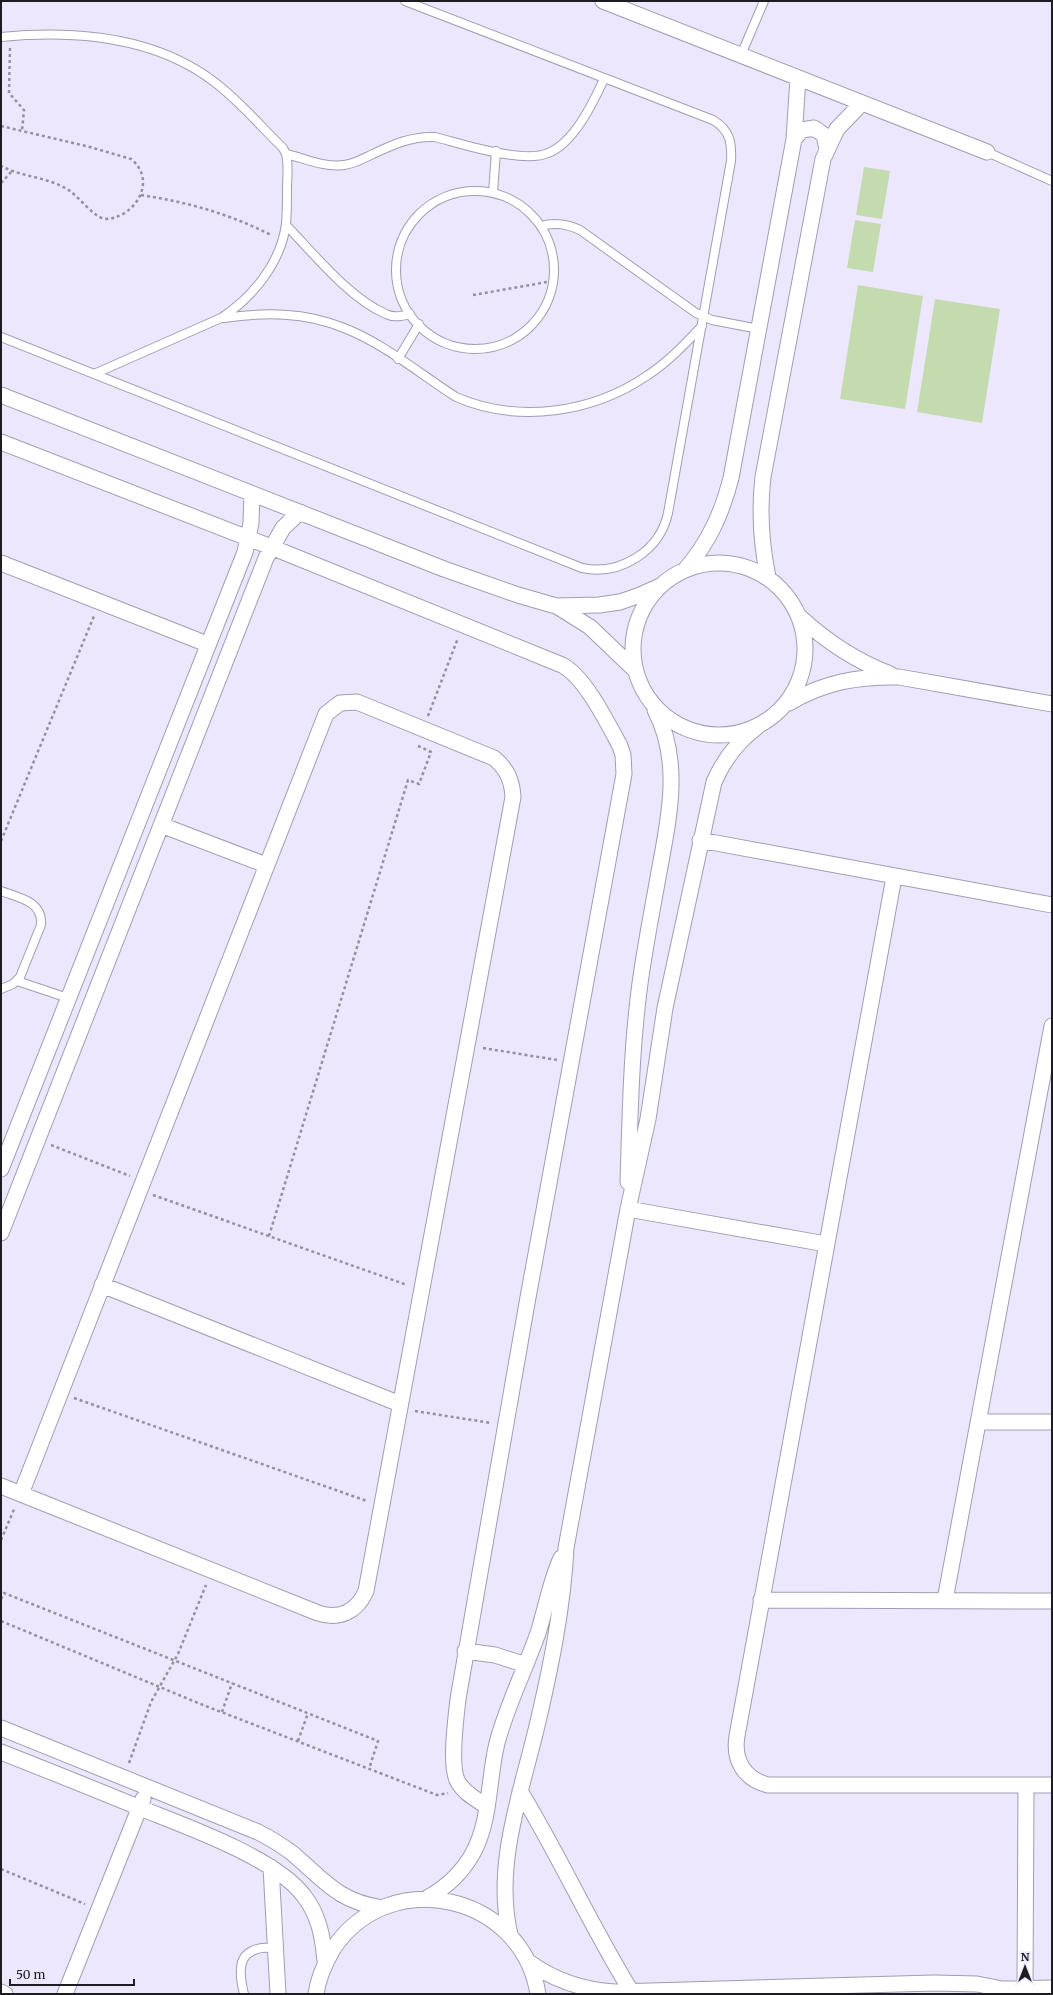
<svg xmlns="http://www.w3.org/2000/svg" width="1053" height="1995" viewBox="0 0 1053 1995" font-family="Merriweather,serif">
  <rect width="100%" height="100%" fill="#ece7fd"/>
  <path fill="#c4dbaf" d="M864,167L890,171L882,219L856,215Z
    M855,220L881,224L873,272L847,268Z
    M858,285L923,296L905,409L840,399Z
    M935,299L1000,309L982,423L917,412Z"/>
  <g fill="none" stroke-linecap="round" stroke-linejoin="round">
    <defs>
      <path id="service" d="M1,37C74,30 153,36 213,81C239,100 260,126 283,148L286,154C289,165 287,178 287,190C287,202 287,213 286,224C281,263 252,298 221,318L94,374
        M741,55L764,1
        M987,152L1052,181
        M286,154C304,158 325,168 344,165C354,164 364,158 373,154C394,144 412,136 435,137C463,144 523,164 548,153C574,143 593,103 604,79
        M396 270a79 79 0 1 1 158 0a79 79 0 1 1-158 0Z
        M493,193L496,151
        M286,225C314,254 349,298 386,314C394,318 402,316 410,314
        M541,226C555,222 567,224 580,230L696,313L712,320L759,329
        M224,318C265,312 305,312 344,328C385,344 420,374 456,397C518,424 593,413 648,375C668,362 685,344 702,326
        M1,337L582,568C620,576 660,551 668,513L731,161C732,143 730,130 713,120L405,1
        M398,359L419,324
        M1,891C19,898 43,901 41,925L20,977L13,984L1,989
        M17,981L68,998
        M244,1994C242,1986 240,1977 241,1968C242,1951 260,1945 275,1949"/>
      <path id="minor" d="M603,1L987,152
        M794,139L802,130L814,128L824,135L827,149
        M1,395L444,569L518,595L556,606L599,605L620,602L640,595L660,586
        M1,442L271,547L562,665C585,677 607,722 620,746L623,755L624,774L527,1303L458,1699C456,1718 449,1767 458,1782C464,1793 476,1799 486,1806
        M633 649a86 86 0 1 1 172 0a86 86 0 1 1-172 0Z
        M1,563L207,644
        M685,570C709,542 722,513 731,478L794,139L798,78
        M768,577C761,543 759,511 763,477L823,159L837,129L862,103
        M558,607L590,627L634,669
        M800,617C827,642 856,661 890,674
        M789,703C824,682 859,676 899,677L1052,704
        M161,825L266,865
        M700,840L1052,905
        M894,877L737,1736C733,1760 744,1779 768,1785H1052
        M1,1169L245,552L251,523L252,494
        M628,1182C630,1118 631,1055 639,991C644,951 652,912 659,872C669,818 682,761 655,710
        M628,1209L826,1244
        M1,1233L266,558L283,528L300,512
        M102,1285L400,1404
        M978,1422H1052
        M1,1486L21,1494L318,1613C339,1620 357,1612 366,1591L513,797C512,780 507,769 494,758L357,702L340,703L326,714L21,1494
        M761,1600L1052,1601
        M945,1600L1052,1026
        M465,1651L495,1655L526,1665
        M1,1728L258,1832C270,1838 281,1845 292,1853C324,1880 337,1901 382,1908
        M1,1752C49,1771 97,1790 145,1810C188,1827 277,1859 304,1896C319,1915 323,1938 325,1961
        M520,1791C560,1857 591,1926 631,1991
        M271,1867L278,1994
        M427,1898C447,1887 462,1873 473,1853C491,1820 488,1779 497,1743C507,1705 525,1670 538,1633C546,1608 550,1582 561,1558
        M510,1935C494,1867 520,1796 536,1730C550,1671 563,1609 566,1548L628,1209L648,1119L665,1008L714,782C724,759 737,742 757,727
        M529,1962C555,1981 583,1990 615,1992L934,1983L977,1984L1002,1989L1052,1988
        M1025,1989L1026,1785
        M1,1992L5,1994
        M65,1994L143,1799
        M316,1994C318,1978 325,1963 333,1949C389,1864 522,1894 538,1994"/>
    </defs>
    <use href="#service" stroke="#a19db1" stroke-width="10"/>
    <use href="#minor" stroke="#a19db1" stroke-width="17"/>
    <path stroke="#9490a0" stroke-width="2.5" stroke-dasharray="3 3" stroke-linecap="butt" d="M10,48L9,93L24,110L22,131
      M1,126L90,147L131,159C152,176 143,202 123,214C117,217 112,219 105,219C93,217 79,196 67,189C47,177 22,177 1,166
      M1,183L12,171
      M141,195C187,202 230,214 271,235
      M473,295L553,281
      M428,716L458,638
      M1,841L94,616
      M483,1048L557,1060
      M51,1145L130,1176
      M153,1195L407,1285
      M269,1236L408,780L419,784L431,752L418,746
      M74,1398L367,1501
      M415,1411L491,1423
      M1,1540L15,1507
      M1,1599L4,1593L378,1741L369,1769
      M1,1621L203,1705L437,1795L448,1793
      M222,1712L232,1683
      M298,1741L308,1713
      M129,1763L151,1702L178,1654L206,1585
      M1,1869L85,1904"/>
    <use href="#service" stroke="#fff" stroke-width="8"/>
    <use href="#minor" stroke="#fff" stroke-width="15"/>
  </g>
  <rect width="1053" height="1995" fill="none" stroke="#1e1c23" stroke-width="4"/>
  <g transform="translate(1025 1967)" stroke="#ece7fd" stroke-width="3" paint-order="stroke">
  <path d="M0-3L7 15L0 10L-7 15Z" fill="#1e1c23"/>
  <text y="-6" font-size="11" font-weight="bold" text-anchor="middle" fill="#1e1c23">N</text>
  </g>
  <path d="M10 1979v6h124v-6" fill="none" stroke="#1e1c23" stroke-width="2"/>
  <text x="16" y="1979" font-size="12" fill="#1e1c23" stroke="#ece7fd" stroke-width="3" paint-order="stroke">50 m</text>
</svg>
